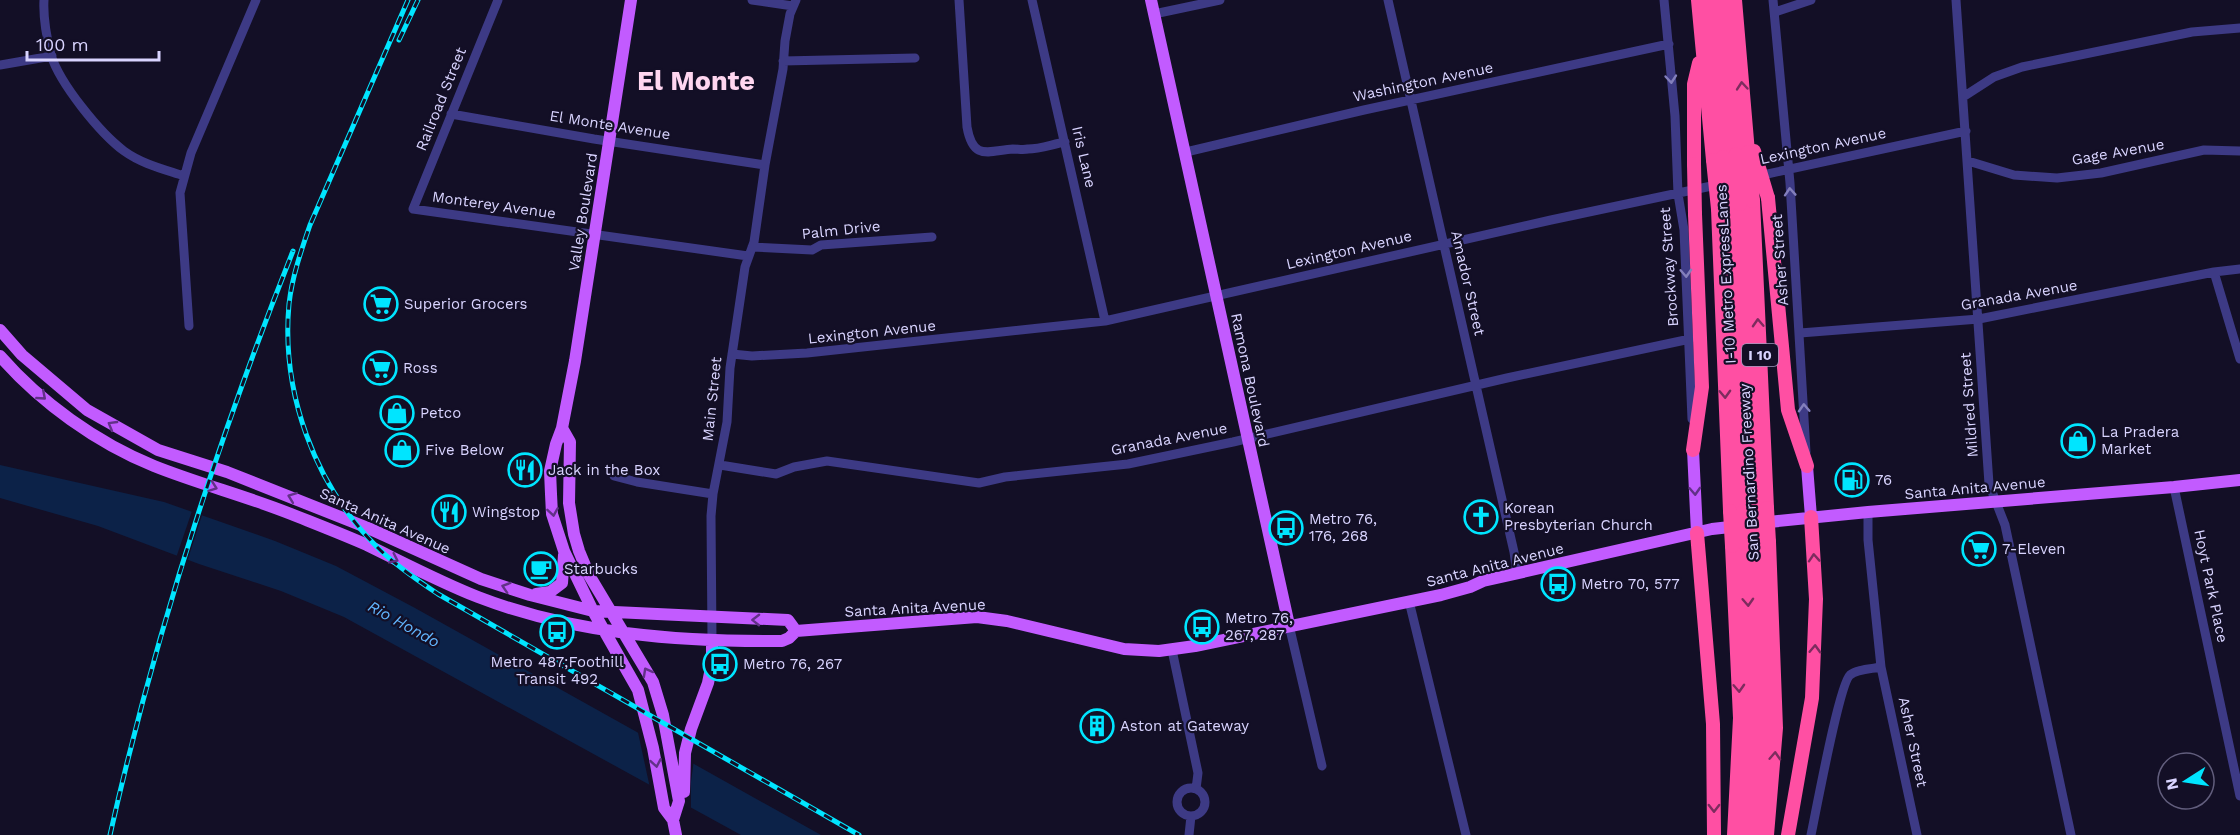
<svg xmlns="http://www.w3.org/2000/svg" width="2240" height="835" viewBox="0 0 2240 835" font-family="'Work Sans',sans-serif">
  <rect width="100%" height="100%" fill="#130f26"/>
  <path fill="#0c2248" d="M0,465L164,502L275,541L336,566L415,608L821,835H741L344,617L281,591L199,564L98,526L0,498Z"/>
  <path fill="#130f26" d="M193,508L203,512L187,562L176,558Z
    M637,728L694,759L691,782V810L650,788Z"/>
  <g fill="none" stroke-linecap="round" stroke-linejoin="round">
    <path stroke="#3d3a85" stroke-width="9" d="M44,0C43,17 47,39 51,55C60,84 100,133 124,151C142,164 163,169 184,176
      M498,0L413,209L748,256
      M752,0L793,6
      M959,0L967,127C973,161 988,151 1013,149C1018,149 1023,150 1028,149C1040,149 1053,144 1065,142
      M1032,0L1105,321
      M1388,0L1514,552L1517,574
      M1664,0L1675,116L1678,194L1684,230L1692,419
      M1773,0L1790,183L1806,452
      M1956,0L1989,484L2005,525L2071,835
      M1775,12L1811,0
      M1154,14L1220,0
      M783,61L915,58
      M0,65L52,56
      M1963,97L1994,77L2022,67L2192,32L2240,28
      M451,114L594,139L765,165
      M1186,152L1364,110L1669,44
      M1968,161L2014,175L2057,178L2101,173L2204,150L2240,151
      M1758,176L1966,131
      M752,247L812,250L821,245L932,237
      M2214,272L2240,359
      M189,326L180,193L191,153L256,0
      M1800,333L1979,319L2214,272L2240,269
      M732,354L752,356L807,353L1105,321L1551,220L1721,184
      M720,465L776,474L794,467L827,461L979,483L1005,477L1128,464L1233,442L1507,378L1690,339
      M614,476L637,482L713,494
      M2174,487L2240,796
      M1868,512V540L1881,667L1917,835
      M1409,601L1466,835
      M1289,625L1322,766
      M712,640L711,516L713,494L727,422L730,368L745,267L754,242L765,165L783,69L785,41L790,14L796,0
      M1172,650L1198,773L1196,789
      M1177 802a14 14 0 1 1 28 0a14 14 0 1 1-28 0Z
      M1189,835L1191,816
      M1811,835C1816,812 1839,685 1850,675C1857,669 1872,669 1881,667"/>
    <path stroke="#c25bff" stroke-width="12" d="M631,0L575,361L562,428L556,444L550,471L551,494L552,514L564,551L593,611L638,690L653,748L664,808L673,820L676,835
      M1151,0L1289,625
      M0,330L22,355L87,410L158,450L227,472L368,528L481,579L530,595L593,611L788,620L796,631
      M0,356C40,402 97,443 154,466C199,484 246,496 291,514C316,524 342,534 367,545C404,563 440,582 478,597C574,634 680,642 782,641L789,638L796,631L977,617L1007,621L1124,649L1159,651L1195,646L1441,595L1470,587L1483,581L1712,529L1739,526
      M562,428L570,442L569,503L574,534L579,551L589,575L653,682L663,715L679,801L673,820
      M1693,450L1697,533
      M1807,466L1811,517
      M1759,523L1868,512L2174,487L2240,480
      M536,594L550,592L562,583L564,555
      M684,792L685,753L691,729L708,683L712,663V640"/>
    <path stroke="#ff4fa3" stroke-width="14" d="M1698,0L1713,160
      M1712,0L1723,157
      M1723,0L1736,154
      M1735,0L1748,152
      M1694,164V84L1699,63
      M1768,198L1788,410L1807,466
      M1753,201L1767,508
      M1740,204L1755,509
      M1728,207L1744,510
      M1718,209L1730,511
      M1693,450L1702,387L1695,214
      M1697,533L1713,724L1714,835
      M1757,543L1763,634L1764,712L1758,835
      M1745,544L1752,680L1751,756L1746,835
      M1732,546L1740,718L1734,835
      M1767,835L1776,728L1769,542
      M1788,835L1812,698L1816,599L1811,517"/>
    <defs>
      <path id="rail" d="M408,0L310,225C301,251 292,277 289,304C281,392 314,484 377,547C395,565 417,580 438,594L859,835
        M399,40L418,0
        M110,835C154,639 219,437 293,251"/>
    </defs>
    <use href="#rail" stroke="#00e5ff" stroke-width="5"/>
    <use href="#rail" stroke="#130f26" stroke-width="3" stroke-dasharray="9" stroke-linecap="butt"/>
    <path stroke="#ff4fa3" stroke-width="14" d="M1754,151L1768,198
      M1748,152L1753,201
      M1736,154L1740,204
      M1723,157L1728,207
      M1713,160L1718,209
      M1694,164L1695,214
      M1767,508L1769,542
      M1755,509L1757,543
      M1744,510L1745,544
      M1730,511L1732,546"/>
  </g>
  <defs><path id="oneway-chevron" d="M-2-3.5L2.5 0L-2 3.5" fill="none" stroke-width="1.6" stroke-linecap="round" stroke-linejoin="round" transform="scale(1.5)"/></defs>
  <g stroke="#837fbc">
    <use href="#oneway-chevron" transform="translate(1671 79) rotate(85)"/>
    <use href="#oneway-chevron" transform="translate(1790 192) rotate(-94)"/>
    <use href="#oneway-chevron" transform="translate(1686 273) rotate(87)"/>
    <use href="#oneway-chevron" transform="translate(1804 408) rotate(-93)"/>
  </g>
  <g stroke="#7d2c5e">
    <use href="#oneway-chevron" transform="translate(1742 86) rotate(-95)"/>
    <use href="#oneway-chevron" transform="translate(1758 323) rotate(-93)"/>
    <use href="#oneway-chevron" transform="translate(1725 394) rotate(88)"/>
    <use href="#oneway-chevron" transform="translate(1814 558) rotate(-94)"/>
    <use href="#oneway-chevron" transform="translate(1748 602) rotate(87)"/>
    <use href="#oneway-chevron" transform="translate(1815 649) rotate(-88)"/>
    <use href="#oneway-chevron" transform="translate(1739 688) rotate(87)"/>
    <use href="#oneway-chevron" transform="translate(1775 756) rotate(-87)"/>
    <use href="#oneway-chevron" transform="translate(1714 808) rotate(90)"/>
  </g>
  <g stroke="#623188">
    <use href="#oneway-chevron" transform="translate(42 396) rotate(41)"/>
    <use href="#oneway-chevron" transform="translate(112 425) rotate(-150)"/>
    <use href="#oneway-chevron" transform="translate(213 487) rotate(20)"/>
    <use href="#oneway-chevron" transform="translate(1695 491) rotate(87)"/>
    <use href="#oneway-chevron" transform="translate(292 497) rotate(-159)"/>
    <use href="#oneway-chevron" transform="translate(553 512) rotate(81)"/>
    <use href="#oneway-chevron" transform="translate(394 559) rotate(26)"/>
    <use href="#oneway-chevron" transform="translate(506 587) rotate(-162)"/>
    <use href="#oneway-chevron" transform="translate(756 620) rotate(-179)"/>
    <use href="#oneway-chevron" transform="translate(647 672) rotate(-119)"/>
    <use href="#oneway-chevron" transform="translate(656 763) rotate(80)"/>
  </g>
  <defs>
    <symbol id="supermarket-ring" viewBox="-11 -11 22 22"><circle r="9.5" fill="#130f26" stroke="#00e5ff" stroke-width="1.5"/><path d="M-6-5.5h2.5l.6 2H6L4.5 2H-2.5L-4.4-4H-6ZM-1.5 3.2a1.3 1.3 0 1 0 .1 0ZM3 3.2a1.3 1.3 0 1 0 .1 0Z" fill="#00e5ff"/></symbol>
    <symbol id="shop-ring" viewBox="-11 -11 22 22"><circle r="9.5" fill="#130f26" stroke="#00e5ff" stroke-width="1.5"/><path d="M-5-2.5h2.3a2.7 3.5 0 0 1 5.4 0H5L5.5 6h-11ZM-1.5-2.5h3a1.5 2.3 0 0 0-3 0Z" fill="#00e5ff"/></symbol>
    <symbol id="restaurant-ring" viewBox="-11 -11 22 22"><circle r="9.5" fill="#130f26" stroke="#00e5ff" stroke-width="1.5"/><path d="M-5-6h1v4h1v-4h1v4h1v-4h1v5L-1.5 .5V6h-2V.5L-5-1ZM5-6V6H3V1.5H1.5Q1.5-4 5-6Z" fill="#00e5ff"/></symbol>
    <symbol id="fuel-ring" viewBox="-11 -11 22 22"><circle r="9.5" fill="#130f26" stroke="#00e5ff" stroke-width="1.5"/><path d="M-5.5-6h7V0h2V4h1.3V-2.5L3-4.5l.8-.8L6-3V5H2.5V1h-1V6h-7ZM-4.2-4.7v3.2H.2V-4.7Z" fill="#00e5ff"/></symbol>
    <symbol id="church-ring" viewBox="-11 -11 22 22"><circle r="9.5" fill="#130f26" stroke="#00e5ff" stroke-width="1.5"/><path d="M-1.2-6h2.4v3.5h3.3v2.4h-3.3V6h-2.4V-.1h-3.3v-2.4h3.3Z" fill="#00e5ff"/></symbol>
    <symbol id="bus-ring" viewBox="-11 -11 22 22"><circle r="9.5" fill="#130f26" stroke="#00e5ff" stroke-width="1.5"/><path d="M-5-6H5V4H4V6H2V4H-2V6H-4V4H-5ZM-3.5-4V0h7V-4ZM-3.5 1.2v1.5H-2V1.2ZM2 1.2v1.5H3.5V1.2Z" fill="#00e5ff"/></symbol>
    <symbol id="cafe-ring" viewBox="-11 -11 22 22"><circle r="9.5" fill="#130f26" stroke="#00e5ff" stroke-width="1.5"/><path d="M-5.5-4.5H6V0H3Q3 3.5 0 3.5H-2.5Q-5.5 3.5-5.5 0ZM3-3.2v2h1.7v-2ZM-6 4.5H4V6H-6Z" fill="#00e5ff"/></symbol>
    <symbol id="building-ring" viewBox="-11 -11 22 22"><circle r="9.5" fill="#130f26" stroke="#00e5ff" stroke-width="1.5"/><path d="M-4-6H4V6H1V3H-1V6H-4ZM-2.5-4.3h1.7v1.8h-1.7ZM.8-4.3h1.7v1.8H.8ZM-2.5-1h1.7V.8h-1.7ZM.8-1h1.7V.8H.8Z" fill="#00e5ff"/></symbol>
  </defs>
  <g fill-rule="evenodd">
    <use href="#supermarket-ring" x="362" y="285" width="38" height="38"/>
    <use href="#supermarket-ring" x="361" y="349" width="38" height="38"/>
    <use href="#shop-ring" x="378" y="394" width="38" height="38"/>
    <use href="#shop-ring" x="2059" y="422" width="38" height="38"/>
    <use href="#shop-ring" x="383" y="431" width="38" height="38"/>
    <use href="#restaurant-ring" x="506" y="451" width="38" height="38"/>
    <use href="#fuel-ring" x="1833" y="461" width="38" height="38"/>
    <use href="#restaurant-ring" x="430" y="493" width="38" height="38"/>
    <use href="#church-ring" x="1462" y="498" width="38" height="38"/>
    <use href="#bus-ring" x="1267" y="509" width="38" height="38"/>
    <use href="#supermarket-ring" x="1960" y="530" width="38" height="38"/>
    <use href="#cafe-ring" x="522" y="550" width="38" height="38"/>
    <use href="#bus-ring" x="1539" y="565" width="38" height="38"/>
    <use href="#bus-ring" x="1183" y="608" width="38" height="38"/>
    <use href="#bus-ring" x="538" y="613" width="38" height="38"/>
    <use href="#bus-ring" x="701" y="645" width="38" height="38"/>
    <use href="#building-ring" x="1078" y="707" width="38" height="38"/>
  </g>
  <g text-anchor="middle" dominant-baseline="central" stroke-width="4.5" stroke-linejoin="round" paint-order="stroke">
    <rect fill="#130f26" stroke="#9e99be" stroke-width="1.5" x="1742" y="344" width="36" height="22" rx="4.5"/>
    <g font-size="14" font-weight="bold" fill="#d9d4ff">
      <text x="1760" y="355">I 10</text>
    </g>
    <g font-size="15" fill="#d9d4ff" stroke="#130f26">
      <text transform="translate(1423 82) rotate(-12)">Washington Avenue</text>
      <text transform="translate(441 99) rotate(-68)">Railroad Street</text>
      <text transform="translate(610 125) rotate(9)">El Monte Avenue</text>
      <text transform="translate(1823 146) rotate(-12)">Lexington Avenue</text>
      <text transform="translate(2118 152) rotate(-10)">Gage Avenue</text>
      <text transform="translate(1084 157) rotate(77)">Iris Lane</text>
      <text transform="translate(494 205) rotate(8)">Monterey Avenue</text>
      <text transform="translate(583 212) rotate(-81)">Valley Boulevard</text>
      <text transform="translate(841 230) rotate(-6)">Palm Drive</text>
      <text transform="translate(1349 250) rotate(-13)">Lexington Avenue</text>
      <text transform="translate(1780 260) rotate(-94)">Asher Street</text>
      <text transform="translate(1669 267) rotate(-94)">Brockway Street</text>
      <text transform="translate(1726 274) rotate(-93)">I-10 Metro ExpressLanes</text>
      <text transform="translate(1468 283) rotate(77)">Amador Street</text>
      <text transform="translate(2019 295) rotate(-10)">Granada Avenue</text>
      <text transform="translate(872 332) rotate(-6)">Lexington Avenue</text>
      <text transform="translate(1250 380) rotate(78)">Ramona Boulevard</text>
      <text transform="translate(712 399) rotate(-84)">Main Street</text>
      <text transform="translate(1969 405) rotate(-94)">Mildred Street</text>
      <text transform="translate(1169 439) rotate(-11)">Granada Avenue</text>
      <text transform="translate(1749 472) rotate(-93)">San Bernardino Freeway</text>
      <text transform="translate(1975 488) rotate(-5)">Santa Anita Avenue</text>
      <text transform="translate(385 521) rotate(24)">Santa Anita Avenue</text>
      <text transform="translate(1495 565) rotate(-14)">Santa Anita Avenue</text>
      <text transform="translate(2211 586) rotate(78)">Hoyt Park Place</text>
      <text transform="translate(915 608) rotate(-3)">Santa Anita Avenue</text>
      <text transform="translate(1913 742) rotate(78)">Asher Street</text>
    </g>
    <g font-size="15" fill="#d9d4ff" stroke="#130f26" text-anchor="start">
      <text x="404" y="304">Superior Grocers</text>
      <text x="403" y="368">Ross</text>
      <text x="420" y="413">Petco</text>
      <text x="2101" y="432">La Pradera<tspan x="2101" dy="17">Market</tspan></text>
      <text x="425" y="450">Five Below</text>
      <text x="548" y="470">Jack in the Box</text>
      <text x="1875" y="480">76</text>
      <text x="1504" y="508">Korean<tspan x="1504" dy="17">Presbyterian Church</tspan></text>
      <text x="472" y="512">Wingstop</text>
      <text x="1309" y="519">Metro 76,<tspan x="1309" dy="17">176, 268</tspan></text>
      <text x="2002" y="549">7-Eleven</text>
      <text x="564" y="569">Starbucks</text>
      <text x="1581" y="584">Metro 70, 577</text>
      <text x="1225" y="618">Metro 76,<tspan x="1225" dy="17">267, 287</tspan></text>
      <text x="557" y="662" text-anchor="middle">Metro 487;Foothill<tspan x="557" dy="17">Transit 492</tspan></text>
      <text x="743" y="664">Metro 76, 267</text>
      <text x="1120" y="726">Aston at Gateway</text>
    </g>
    <g font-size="16" font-style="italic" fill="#62b6ff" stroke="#130f26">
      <text transform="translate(404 624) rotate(29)">Rio Hondo</text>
    </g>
    <g font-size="27" font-weight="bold" fill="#ffd6f0" stroke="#130f26">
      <text x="696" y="81">El Monte</text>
    </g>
  </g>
  <g transform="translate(2186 781) rotate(258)"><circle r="28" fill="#130f26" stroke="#625e7d" stroke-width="1.5"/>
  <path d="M0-4.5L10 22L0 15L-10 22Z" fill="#00e5ff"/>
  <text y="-9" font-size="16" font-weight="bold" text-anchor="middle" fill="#d9d4ff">N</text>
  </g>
  <path d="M27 51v9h132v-9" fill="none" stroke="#d9d4ff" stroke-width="3"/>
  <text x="36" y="51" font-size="18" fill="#d9d4ff" stroke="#130f26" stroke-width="4.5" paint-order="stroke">100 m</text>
</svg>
